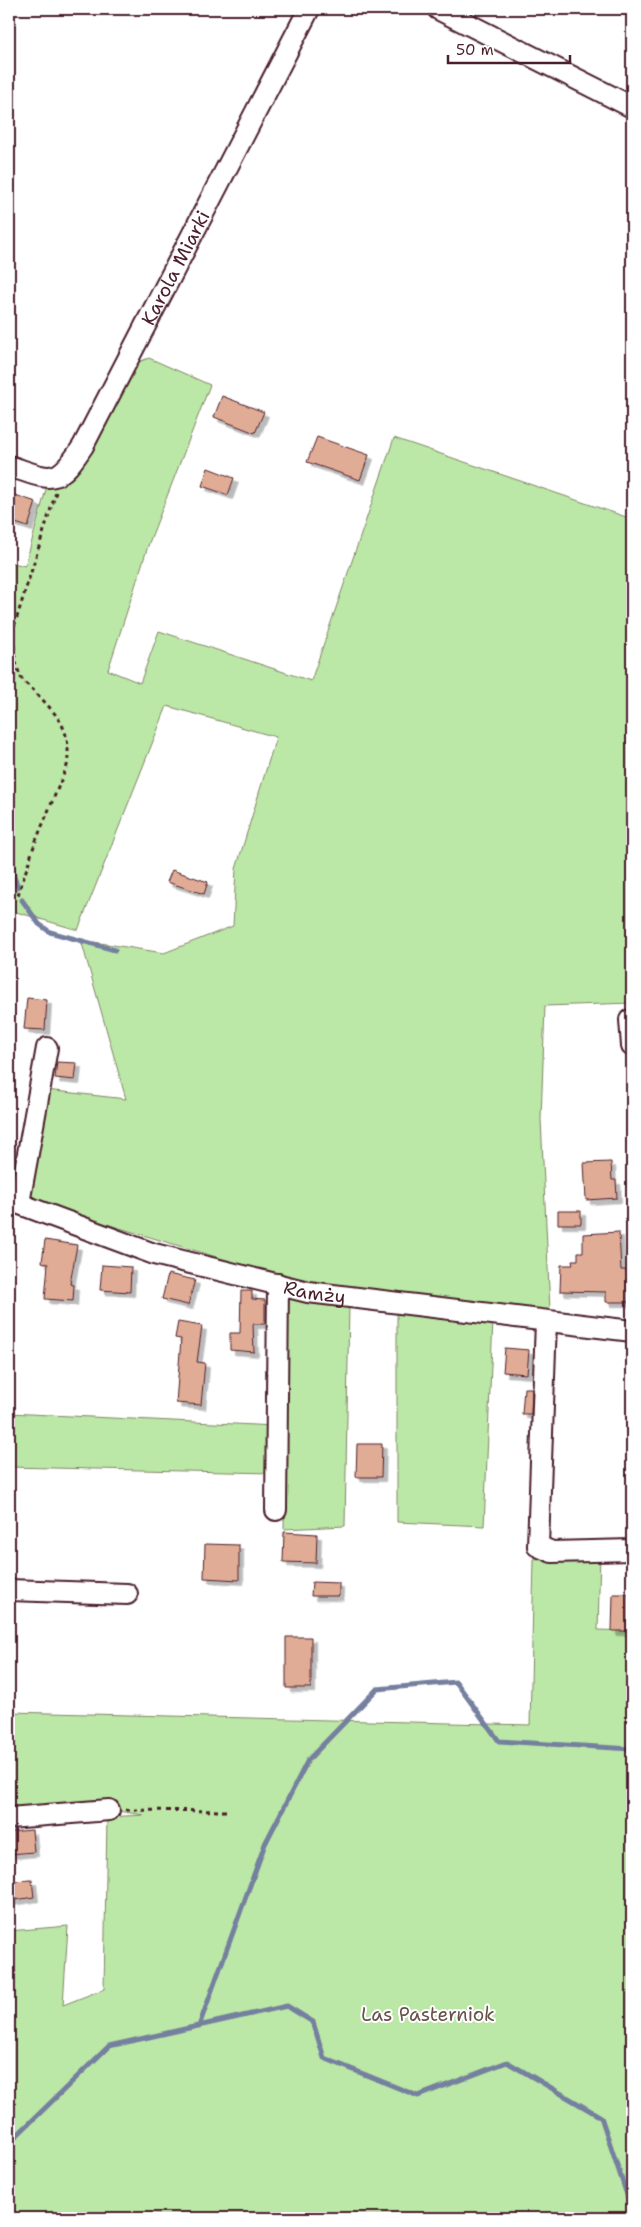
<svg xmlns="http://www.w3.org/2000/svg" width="641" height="2227" viewBox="0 0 641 2227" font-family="'Shantell Sans',sans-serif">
  <defs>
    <filter id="shadow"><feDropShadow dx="4.5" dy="4.5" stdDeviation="0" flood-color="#0004"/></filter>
  </defs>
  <rect width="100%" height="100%" fill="#fff"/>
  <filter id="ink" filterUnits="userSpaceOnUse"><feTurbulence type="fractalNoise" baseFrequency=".02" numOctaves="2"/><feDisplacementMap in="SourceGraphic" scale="10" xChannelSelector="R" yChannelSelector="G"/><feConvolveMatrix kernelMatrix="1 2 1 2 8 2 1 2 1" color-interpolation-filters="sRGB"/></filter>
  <g filter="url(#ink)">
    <path fill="#bbe8a6" stroke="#828468" d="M149,358L210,385L149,543L108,670L140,683L159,631L311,681L394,438L632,519V1003L545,1006L541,1119L550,1310L407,1298L310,1285L26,1200L46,1090L126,1099L81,940L164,953L233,926L236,869L276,737L167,706L78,930L9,910V562L25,566L48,482L133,364Z
      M287,1292L349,1305L345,1526L284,1529Z
      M397,1308L493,1320L484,1526L397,1522Z
      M9,1413L275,1426L271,1473L9,1467Z
      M600,1553L598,1630L632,1631V2218H9V1931L68,1926L63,2005L104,1989L107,1817L144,1815L78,1805L9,1816V1712L530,1725L534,1559Z"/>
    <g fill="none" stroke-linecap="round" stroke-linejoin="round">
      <path stroke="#75809f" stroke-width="5" d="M9,834L14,877L18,887
        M22,900L39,924L50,932L115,950
        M199,2026L265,1844L308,1760L377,1689L456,1682L499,1741L632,1749
        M9,2143L109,2046L287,2006L313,2022L324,2058L418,2096L507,2062L601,2117L632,2210"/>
    </g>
    <path fill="#e1ac95" stroke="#4a1f2b" filter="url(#shadow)" d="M222,396L264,412L255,433L214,417Z
      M317,437L369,455L360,480L307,462Z
      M208,468L234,478L228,495L202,486Z
      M12,494L36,502L28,527L9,521L12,508L9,504Z
      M172,870L208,882L204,894L167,882Z
      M27,998L47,1000L45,1030L24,1029Z
      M57,1062L77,1063L75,1080L55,1078Z
      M611,1162L612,1180H616L617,1198L586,1200L584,1163Z
      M558,1211H581V1224H558Z
      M619,1232L621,1270H632V1302H606V1292L560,1291L561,1265H573L572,1260H578V1252H583V1234Z
      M45,1240L77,1245L70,1284L74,1285L73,1301L45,1299L48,1264L42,1262Z
      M102,1265L131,1267L130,1292L100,1290Z
      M168,1274L195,1280L188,1305L162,1299Z
      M241,1291H252V1299L265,1300V1324H253L254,1352L230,1350V1333H240Z
      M178,1322L202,1326L197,1362L205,1363L201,1405L176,1403L181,1339L175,1338Z
      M505,1348L529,1350L527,1374L503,1372Z
      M524,1388H532L531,1414H522Z
      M357,1444H382L381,1477H356Z
      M284,1532L317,1534L316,1563L283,1562Z
      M205,1544L239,1545V1580L204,1578Z
      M312,1582L339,1583V1596H311Z
      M613,1594H632V1619H629V1631H612Z
      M286,1637H311V1688H286Z
      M32,1830L34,1852L9,1854V1832Z
      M32,1880L34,1897L9,1901V1881Z"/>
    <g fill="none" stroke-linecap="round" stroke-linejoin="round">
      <defs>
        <g id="minor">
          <path d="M438,9L632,107"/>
          <path id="s1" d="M9,466C52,480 56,487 83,446L309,9"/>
          <path d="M630,1020L632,1046"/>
          <path id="s2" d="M9,1200L154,1254L308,1292L632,1331"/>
          <path d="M19,1203L47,1048"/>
          <path d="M546,1321L538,1546L552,1552L632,1550"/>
          <path d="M276,1510L278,1284"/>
          <path d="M9,1590L127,1594"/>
          <path d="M9,1818L109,1810"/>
        </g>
      </defs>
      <use href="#minor" stroke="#4a1f2b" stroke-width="24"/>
      <path stroke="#4a1f2b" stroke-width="3" stroke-dasharray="4 4" stroke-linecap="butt" d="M18,895L35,843L67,766C72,730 59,717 36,693C32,688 25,684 22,679C14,665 14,645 13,630L56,492
        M126,1810L230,1811"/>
      <use href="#minor" stroke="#fff" stroke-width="20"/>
    </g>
  </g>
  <g text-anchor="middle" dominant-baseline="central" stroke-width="4" stroke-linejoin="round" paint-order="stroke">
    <g font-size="19" fill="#4a1f2b" stroke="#fff">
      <text stroke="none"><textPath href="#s1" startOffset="290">Karola Miarki</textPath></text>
      <text stroke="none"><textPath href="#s2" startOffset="320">Ramży</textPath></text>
    </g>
    <g font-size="19" fill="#66514a" stroke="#fff">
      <text x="428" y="2014">Las Pasterniok</text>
    </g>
  </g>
  <rect width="641" height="2227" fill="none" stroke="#fff" stroke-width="30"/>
  <rect x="15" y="15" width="611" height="2197" fill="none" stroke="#4a1f2b" stroke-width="2" filter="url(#ink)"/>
  <path d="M448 55v8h122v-8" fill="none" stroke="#4a1f2b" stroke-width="2.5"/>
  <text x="456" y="55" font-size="15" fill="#4a1f2b" stroke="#ffffff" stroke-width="4" paint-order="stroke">50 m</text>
</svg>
